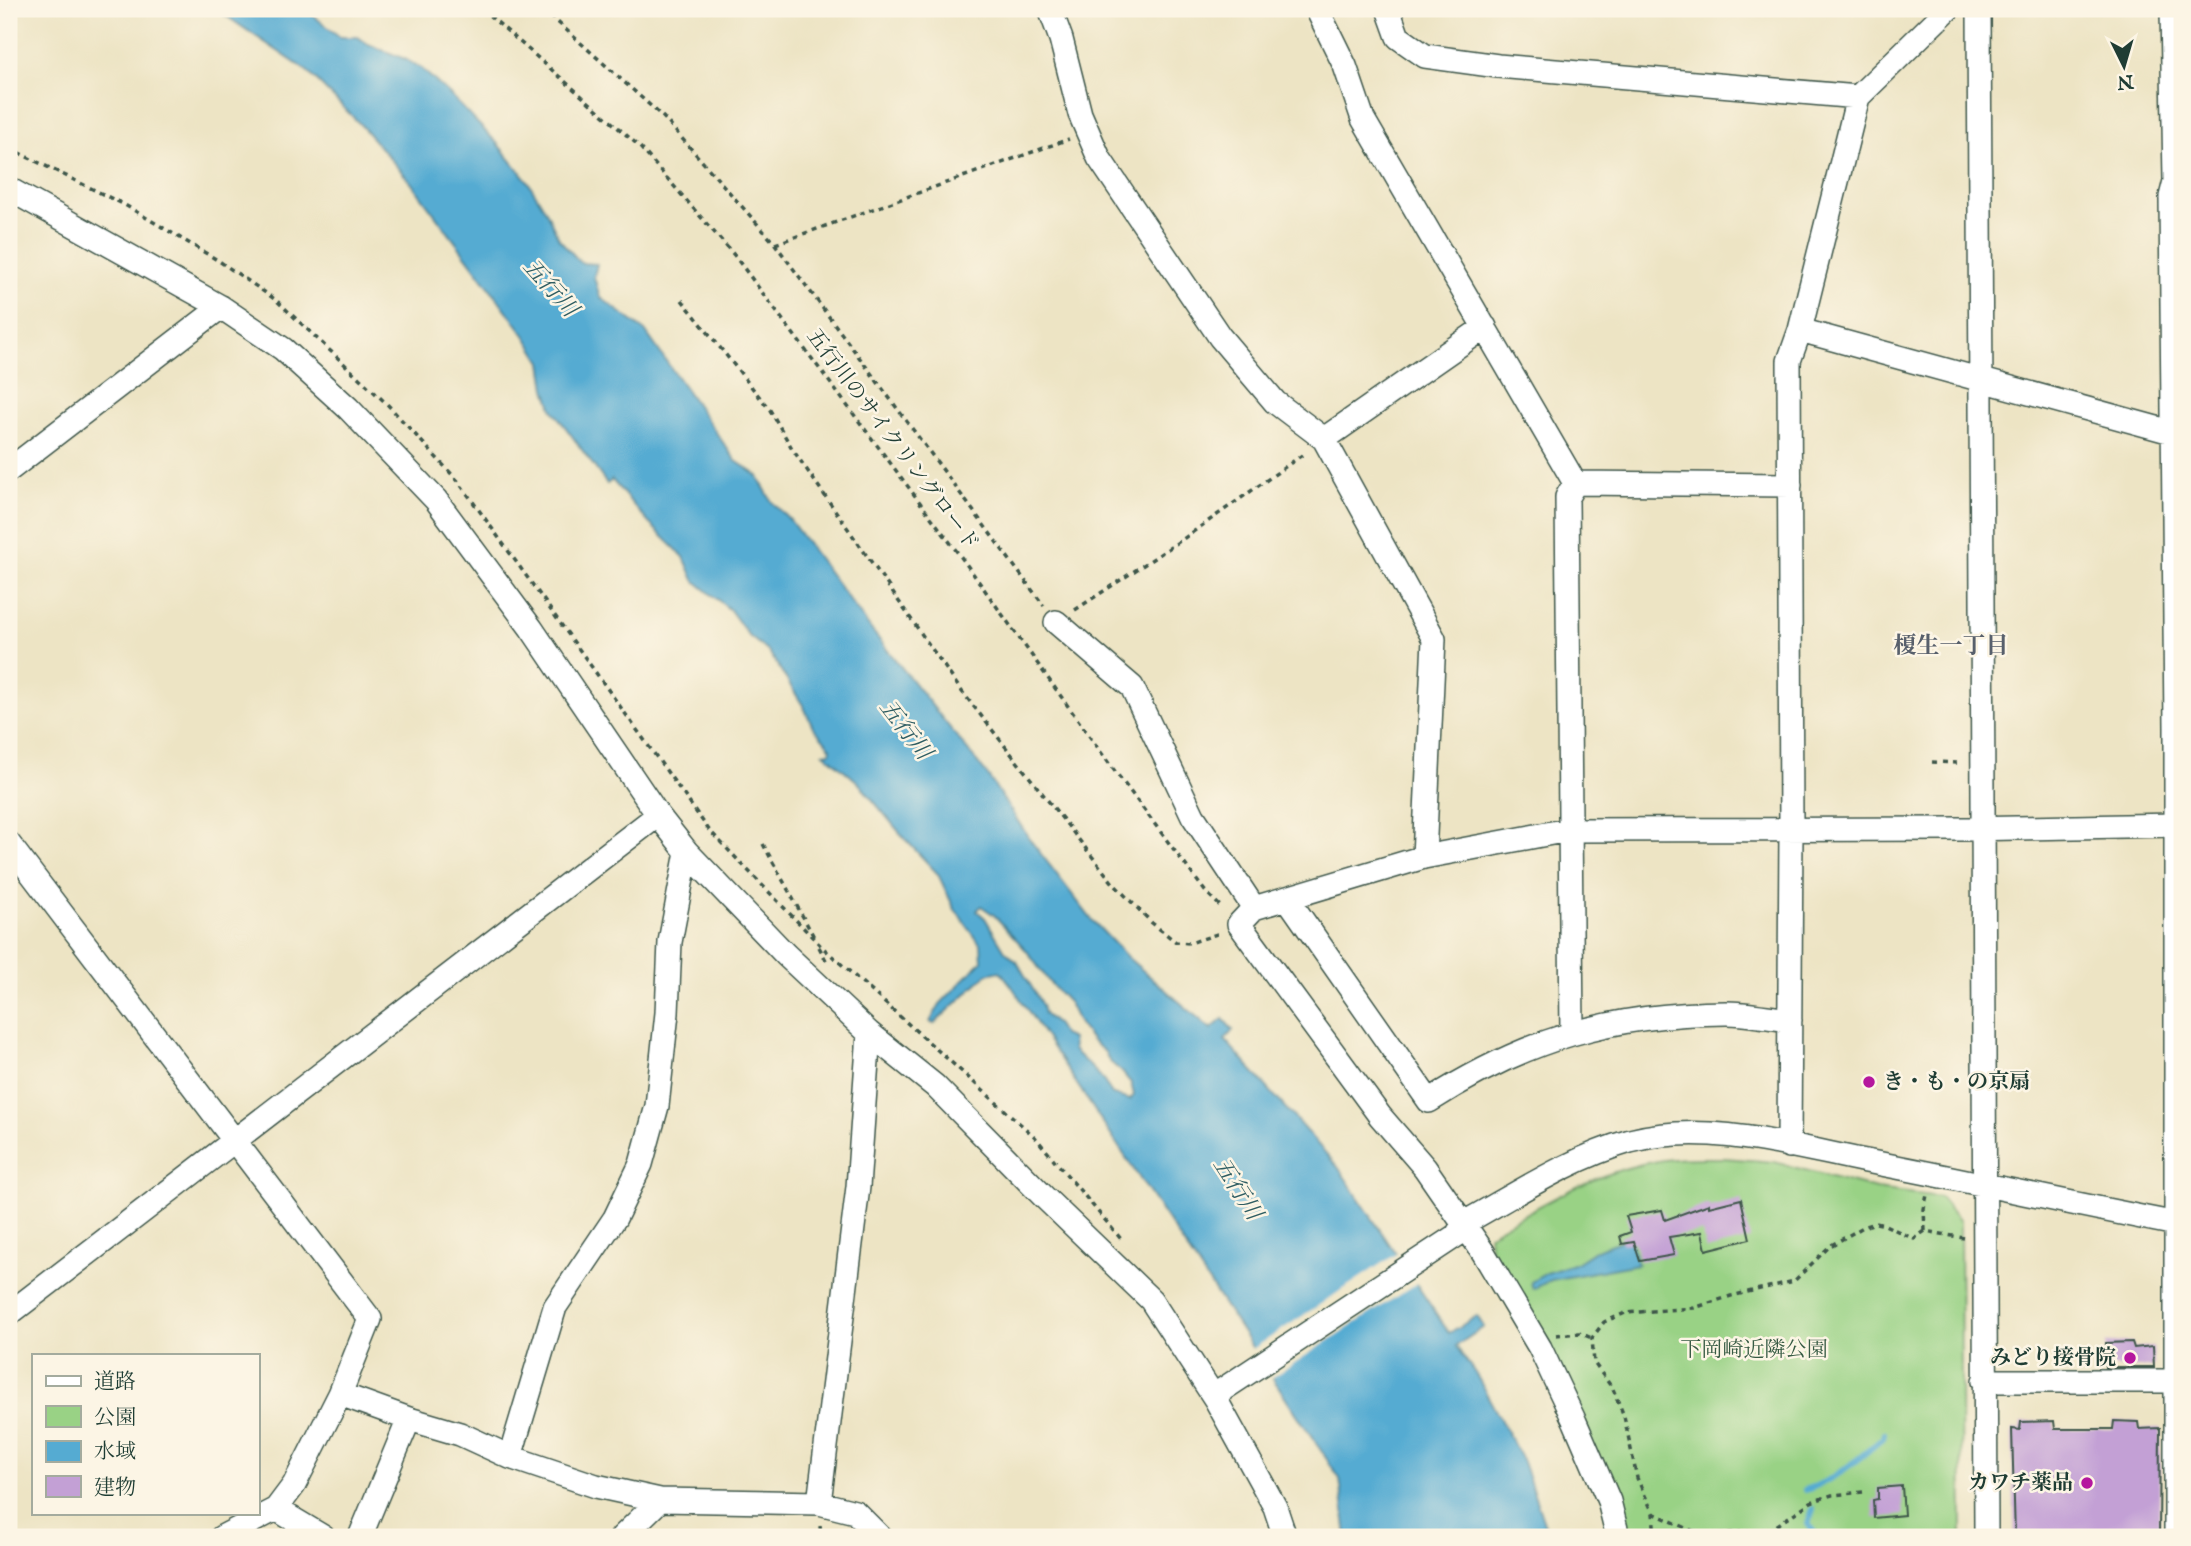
<svg xmlns="http://www.w3.org/2000/svg" width="2191" height="1546" viewBox="0 0 2191 1546" font-family="'IM FELL English','Noto Serif JP',serif">
  <rect width="100%" height="100%" fill="#fcf5e5"/>
  <filter id="ink" filterUnits="userSpaceOnUse"><feTurbulence type="fractalNoise" baseFrequency=".0143" numOctaves="2"/><feDisplacementMap in="SourceGraphic" scale="14" xChannelSelector="R" yChannelSelector="G"/><feConvolveMatrix kernelMatrix="1 2 1 2 8 2 1 2 1" color-interpolation-filters="sRGB"/></filter>
  <filter id="wash" filterUnits="userSpaceOnUse"><feTurbulence type="fractalNoise" baseFrequency=".00686" numOctaves="4" result="noise"/><feDisplacementMap in="SourceGraphic" scale="28" xChannelSelector="R" yChannelSelector="G"/><feGaussianBlur stdDeviation="1.57" result="paint"/><feColorMatrix in="noise" values="0 0 0 0 0 0 0 0 0 0 0 0 0 0 0 0 0 1.4 0 .05"/><feComposite in="paint" operator="in"/></filter>
  <g filter="url(#wash)">
    <rect width="100%" height="100%" fill="#ede4c4"/>
    <path fill="#99d285" stroke="#5c885c" stroke-width="2" d="M1724,1158L1775,1162L1876,1189L1940,1197L1960,1221L1962,1537H1625L1490,1250L1489,1234C1545,1203 1599,1169 1664,1160C1683,1157 1704,1158 1724,1158Z"/>
    <path fill="#55abd2" stroke="#3a7483" stroke-width="2" fill-rule="evenodd" d="M216,9H305L340,37H358L368,44L405,59L422,69L451,96L496,142L527,180L546,211L559,239L581,263L597,264L594,277L600,297L645,331L736,461L757,475L772,502L789,519L873,632L986,773L1031,841L1092,920L1127,957L1211,1029L1223,1019L1233,1030L1225,1040L1338,1167L1449,1333L1477,1316L1484,1327L1456,1346L1477,1376L1523,1462L1549,1537H1347L1340,1479L1011,985L1000,971L987,974L934,1024L930,1022L940,1004L982,961L981,945L954,908L938,874L905,839L858,782L824,753L830,752L831,748L813,727L804,707L769,652L749,636L730,610L694,580L684,557L648,522L612,480L607,484L553,410L546,389L542,362L525,335L409,180L359,123L307,71ZM981,906L994,915L1026,950L1050,983L1069,1003L1079,1024L1092,1041L1105,1052L1109,1061L1122,1072L1131,1083L1134,1095L1130,1100L1113,1095L1100,1076L1073,1050L1072,1039L1063,1035L1057,1025L1044,1014L1042,1005L1017,962L1005,951L985,918L977,911Z
      M1628,1238L1638,1264L1551,1280L1533,1289L1531,1282L1547,1273L1576,1263L1596,1250Z"/>
    <path fill="#ede4c4" d="M1399,1252L1419,1282L1270,1379L1251,1350Z"/>
    <g fill="none" stroke-linecap="round" stroke-linejoin="round">
      <path stroke="#55abd2" stroke-width="6" d="M1805,1490C1831,1483 1862,1456 1883,1438L1884,1433
        M1813,1509L1808,1524L1817,1537"/>
    </g>
    <g id="blocks">
      <path fill="#c3a0d5" d="M1741,1199L1750,1239L1706,1250L1702,1232L1669,1237L1674,1255L1640,1261L1634,1242L1622,1244L1620,1236L1631,1232L1626,1216L1662,1210L1665,1220L1709,1204V1207Z
        M2132,1342L2134,1348L2153,1346L2154,1367H2106V1343Z
        M2054,1421L2055,1429H2113L2114,1421L2138,1422L2139,1429L2160,1428L2159,1537H2015L2012,1429L2020,1430L2021,1422Z
        M1902,1486L1904,1515L1874,1518L1873,1500L1878,1499V1488Z"/>
    </g>
  </g>
  <g filter="url(#ink)">
    <use href="#blocks" fill-opacity="0" stroke="#3e564a" stroke-width="2"/>
    <g fill="none" stroke-linecap="round" stroke-linejoin="round">
      <defs>
        <path id="minor" d="M1050,9L1061,39L1080,114L1099,158L1220,337L1275,402L1324,439
          M1317,9L1345,66L1363,119L1575,483
          M1388,9L1398,37L1425,56L1498,66L1858,97
          M1979,9C1986,518 1980,1028 1986,1537
          M2172,9L2175,181L2171,197L2176,729V1537
          M9,189L221,307L283,349L348,408L436,500L531,628L658,815L687,852L786,955L869,1033L935,1086L1044,1197L1151,1300L1216,1400L1275,1507L1285,1537
          M1800,330L2182,435
          M9,470L221,307
          M1575,483L1790,485
          M1056,622L1132,687L1193,816L1254,908
          M9,844L370,1319L340,1394L294,1485L276,1509L222,1537
          M1424,857L1434,639L1324,439L1485,327
          M1287,898L1429,1101C1526,1039 1611,1014 1726,1013C1747,1013 1769,1018 1790,1020
          M1572,1033L1567,497L1575,483
          M1789,1146L1791,829L1789,361L1800,330L1858,97L1948,9
          M9,1314L658,815
          M1984,1381H2176
          M340,1394L409,1419L460,1434L510,1457L596,1486L660,1500L819,1503L855,1512L880,1537
          M1216,1400L1222,1390L1457,1235L1464,1223C1518,1193 1571,1158 1630,1141C1707,1121 1790,1146 1866,1161C1971,1181 2077,1205 2182,1225
          M510,1457L555,1307L615,1218L641,1164L657,1106L667,1013L670,942L687,852
          M819,1503L858,1187L869,1033
          M276,1509L323,1537
          M360,1537L409,1419
          M622,1537L660,1500
          M1618,1537L1609,1501L1575,1422L1540,1348L1483,1252L1425,1168L1380,1116L1239,924L1254,908L1424,857L1568,830L1966,829L2175,825"/>
      </defs>
      <use href="#minor" stroke="#3e564a" stroke-width="26"/>
      <path stroke="#3e564a" stroke-width="3.5" stroke-dasharray="5 5" stroke-linecap="butt" d="M482,9L639,146L734,255L964,561L1108,762L1205,891L1223,909
        M543,9L663,117L775,244L1044,606
        M9,148L125,205L219,261L276,300L387,404L458,481L709,830L821,946L1035,1137L1121,1239
        M775,244L1069,139
        M682,300L770,410L793,450L960,689L1113,883L1152,923L1176,942L1190,943L1220,933
        M1075,610L1183,539L1305,453
        M1932,762L1960,763
        M763,844L814,937
        M819,947L827,962
        M1925,1231L1924,1209L1927,1195
        M1556,1335L1579,1333L1592,1338
        M1653,1513L1702,1535L1770,1530L1811,1502L1832,1495L1863,1492
        M820,1526L821,1537
        M1770,1530L1776,1537
        M1655,1537L1653,1513L1637,1478L1624,1416L1613,1389L1594,1363L1592,1338L1604,1322L1625,1313L1694,1308L1731,1296L1794,1281L1830,1246L1863,1227L1876,1223L1885,1225L1914,1239L1925,1231L1964,1238"/>
      <use href="#minor" stroke="#fff" stroke-width="23"/>
    </g>
  </g>
  <g fill="#b5179e" stroke="#fcf5e5" stroke-width="2.5">
    <circle cx="1869" cy="1082" r="7"/>
    <circle cx="2130" cy="1358" r="7"/>
    <circle cx="2087" cy="1483" r="7"/>
  </g>
  <g text-anchor="middle" dominant-baseline="central" stroke-width="5" stroke-linejoin="round" paint-order="stroke">
    <g font-size="21" fill="#1f3d34" stroke="#fcf5e5">
      <text transform="translate(892 440) rotate(53)">五行川のサイクリングロード</text>
    </g>
    <g font-size="21" font-weight="bold" fill="#1f3d34" stroke="#fcf5e5" text-anchor="end">
      <text x="1883" y="1082" text-anchor="start">き・も・の京扇</text>
      <text x="2116" y="1358">みどり接骨院</text>
      <text x="2073" y="1483">カワチ薬品</text>
    </g>
    <g font-size="21" fill="#375b44" stroke="#fcf5e5">
      <text x="1754" y="1350">下岡崎近隣公園</text>
    </g>
    <g font-size="23" font-style="italic" fill="#2f5e63" stroke="#fcf5e5">
      <text transform="translate(550 288) rotate(48)">五行川</text>
      <text transform="translate(905 730) rotate(52)">五行川</text>
      <text transform="translate(1237 1189) rotate(57)">五行川</text>
    </g>
    <g font-size="23" font-weight="bold" fill="#58606c" stroke="#fcf5e5">
      <text x="1951" y="646">榎生一丁目</text>
    </g>
  </g>
  <rect width="2191" height="1546" fill="none" stroke="#fcf5e5" stroke-width="35"/>
  <rect x="32" y="1354" width="228" height="161" fill="#fcf5e5" stroke="#a4ab9e" stroke-width="2"/>
  <rect x="46" y="1376" width="35" height="10" fill="#ffffff" stroke="#a4ab9e" stroke-width="2"/>
  <text x="94" y="1388" font-size="21" fill="#1f3d34">道路</text>
  <rect x="46" y="1406" width="35" height="21" fill="#99d285" stroke="#a4ab9e" stroke-width="2"/>
  <text x="94" y="1424" font-size="21" fill="#1f3d34">公園</text>
  <rect x="46" y="1441" width="35" height="21" fill="#55abd2" stroke="#a4ab9e" stroke-width="2"/>
  <text x="94" y="1458" font-size="21" fill="#1f3d34">水域</text>
  <rect x="46" y="1476" width="35" height="21" fill="#c3a0d5" stroke="#a4ab9e" stroke-width="2"/>
  <text x="94" y="1494" font-size="21" fill="#1f3d34">建物</text>
  <g transform="translate(2124 66) rotate(175)" stroke="#fcf5e5" stroke-width="5" paint-order="stroke">
  <path d="M0-5L12 26L0 18L-12 26Z" fill="#1f3d34"/>
  <text y="-10" font-size="19" font-weight="bold" text-anchor="middle" fill="#1f3d34">N</text>
  </g>
</svg>
